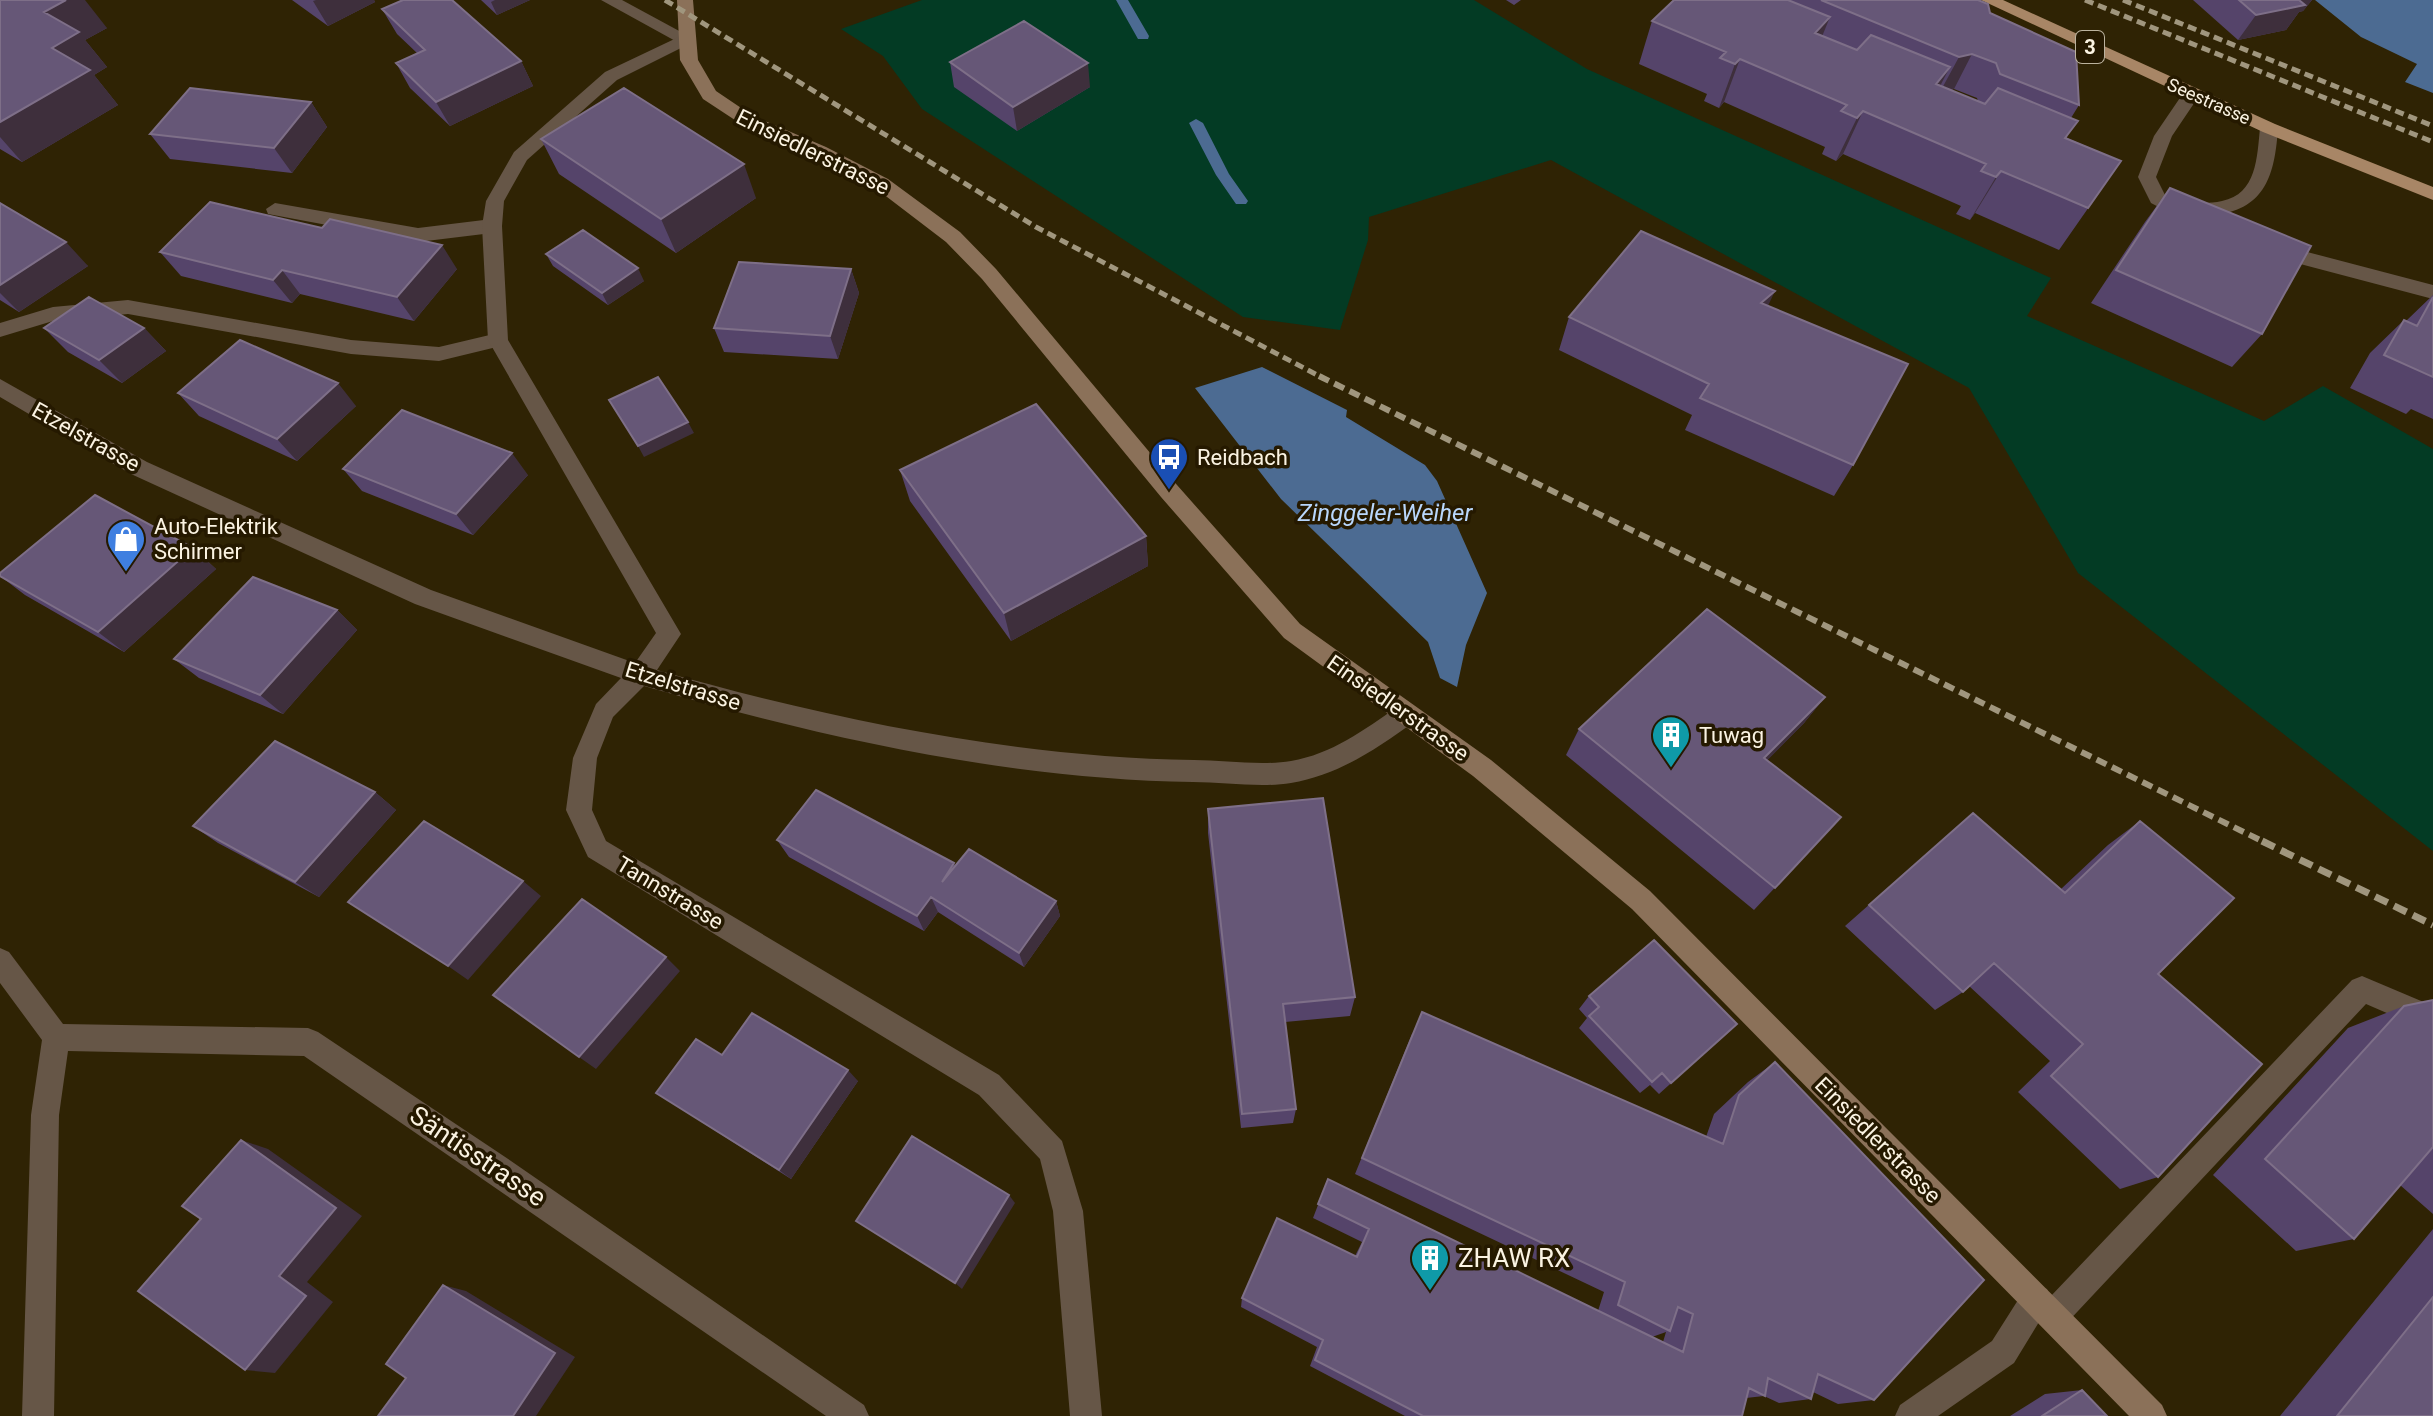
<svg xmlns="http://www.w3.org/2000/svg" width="2433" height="1416" viewBox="0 0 2433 1416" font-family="Roboto,sans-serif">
  <rect width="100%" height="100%" fill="#2f2304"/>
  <path fill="#033b24" d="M922,0H1474L1587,69L2051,278L2027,316L2264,421L2323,386L2433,449V851L2078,573L1969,388L1551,160L1369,217L1368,240L1340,330L1243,317L922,109L883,56L841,29Z"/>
  <path fill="#4c6b92" d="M2315,0H2433V93L2405,82L2417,64L2361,37Z
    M1262,367L1347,410L1346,417L1425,465L1437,481L1487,593L1466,645L1457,687L1440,678L1428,642L1281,499L1195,388Z"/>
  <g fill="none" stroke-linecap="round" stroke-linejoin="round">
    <path fill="#4c6b92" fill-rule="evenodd" d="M1116,0H1128L1149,36L1148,39H1138Z
      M1196,119L1203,123L1229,174L1248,201L1246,204H1236L1216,175L1189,123Z"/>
    <path fill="#665647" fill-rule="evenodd" d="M601,0H622L694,39L691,43H679Z
      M2269,122L2278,128C2275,170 2268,206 2221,214C2209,216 2195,218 2183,215V205C2196,202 2209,204 2222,201C2257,194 2257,157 2260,128Z
      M275,203L418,228L492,219L502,226L492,233L418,242L268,214L266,209Z
      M128,300L351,340L439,347L498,333L508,340L505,345L439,361L351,354L128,314L53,321L0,337V323L53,307Z
      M2362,976L2433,1006V1033L2366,1004L2063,1327L2052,1331L2039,1322L2014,1363L1938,1416H1895L1900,1405L1992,1341L2025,1289L2036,1285L2047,1289L2050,1297L2352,980Z"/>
    <path fill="#665647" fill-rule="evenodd" d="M685,34L691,35V43L617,80L527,160L504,201L502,226L508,340L681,634L657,670C830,719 1013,757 1194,760C1224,760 1260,766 1291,761C1332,754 1364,730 1397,707L1406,704L1415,707L1418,714L1415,721C1377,749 1338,775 1291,783C1260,788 1224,782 1193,782C1008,779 822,738 644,686L613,717L597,758L592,810L606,841L999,1075L1062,1141L1083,1211L1102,1416H1070L1053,1211L1040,1159L979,1095L588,857L566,810L573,758L596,704L621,678L415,604L131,474L0,397V379L147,462L431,590L635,663L656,633L488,340L482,226L486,201L514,152L605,72Z
      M2192,87L2201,93L2172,136L2156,177L2165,195L2194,211L2196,216L2187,222L2151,203L2138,177L2154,136L2186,89Z
      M2273,243L2433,285V299L2266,255L2263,250Z
      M0,948L9,952L63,1024L308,1028L318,1032L511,1161L864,1405L869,1416H826L304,1056L68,1051L59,1115L54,1416H22L31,1115L42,1040L0,983Z"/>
    <path fill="#8b7159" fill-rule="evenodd" d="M677,0H693L698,60L716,91L753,116L826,147L888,179L960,232L996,269L1177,485L1300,624L1491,760L1650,891L2162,1405L2167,1416H2129L1632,909L1473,776L1284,638L1161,497L982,279L946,242L874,187L814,155L741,124L703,99L680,60Z"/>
    <path fill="#a88666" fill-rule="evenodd" d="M1981,0H2003L2275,124L2433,187V200L2263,132Z"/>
    <path stroke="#a0967e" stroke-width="5" stroke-dasharray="9 5" stroke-linecap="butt" d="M665,0L1036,227L1323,378
      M2085,0L2433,142
      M2123,0L2433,126"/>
    <path stroke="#a0967e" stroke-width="6" stroke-dasharray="11 6" stroke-linecap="butt" d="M1319,376L2266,843"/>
    <path stroke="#a0967e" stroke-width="7" stroke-dasharray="14 7" stroke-linecap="butt" d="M2262,841L2433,925"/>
  </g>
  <path fill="#55446a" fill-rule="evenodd" d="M0,0L107,28L85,40L107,67L94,75L118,105L22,162L0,149Z
    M292,0H374L375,2L328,26Z
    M481,0H530L497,15Z
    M1506,0H1521L1514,5Z
    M1674,0H1978L2079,105L2071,118L2067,138L2121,161L2059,250L1975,213L1970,220L1956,214L1961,206L1843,154L1836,161L1822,154L1825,147L1724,102L1719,108L1704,101L1707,94L1639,64L1652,21ZM1954,89L1977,98L1978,101L1951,90Z
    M2193,0H2312L2303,11L2299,12L2286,30L2238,40Z
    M382,9L521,61L533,86L450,126L410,88L396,63L417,53L397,34Z
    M950,62L1090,87L1017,131L954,87Z
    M311,102L327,127L292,173L170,159L150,134Z
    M541,139L756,198L676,253L559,174Z
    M2170,188L2262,334L2232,367L2091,303L2145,222Z
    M0,203L88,266L19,312L0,300Z
    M160,252L457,269L414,321L300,294L292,303L181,276Z
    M546,254L644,281L608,305L553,266Z
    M851,269L859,293L838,359L724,352L714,328Z
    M2433,295V419L2411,409L2406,414L2350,388L2370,353L2404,320L2406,321Z
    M1768,306L1853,465L1834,496L1685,430L1692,415L1559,350L1569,317Z
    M44,328H144L166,351L122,383L68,352Z
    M178,393L356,406L297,461L199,416Z
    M343,469L528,475L473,535L362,491Z
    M900,470L1146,536L1148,566L1011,641L910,501Z
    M193,548L216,569L124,652L25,595L0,576Z
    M337,610L357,630L283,714L199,678L174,659Z
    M1825,697L1804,723L1767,760L1841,817L1754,910L1566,755L1579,729Z
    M375,792L396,810L319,897L218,843L193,826Z
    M1208,809L1355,997L1350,1016L1285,1022L1296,1109L1293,1123L1241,1128L1208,833Z
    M1973,813L2061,889L2108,845L2140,821L2158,974V1177L2120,1189L2018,1092L2050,1061L1969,986L1963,992L1935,1010L1845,926Z
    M777,840L954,863L955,866L1056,901L1060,916L1024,967L938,912L924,931L789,857Z
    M1589,996L1737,1024L1659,1094L1650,1085L1640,1093L1579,1028L1587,1018L1579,1009Z
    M2433,1000V1214L2400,1185L2354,1239L2296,1251L2213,1175L2348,1028L2404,1006Z
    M1412,1034L1706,1137L1714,1114L1748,1082L1775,1062L1874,1400L1838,1404L1813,1392L1811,1399L1779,1403L1764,1396L1746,1398L1742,1416H1405L1310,1366L1317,1347L1241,1307L1242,1298L1355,1256L1362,1242L1313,1218L1328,1179L1598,1311L1604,1292L1355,1174ZM1666,1332L1663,1342L1652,1337Z
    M722,1055L858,1081L791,1179L656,1093Z
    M2433,1229V1416H2280Z
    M2082,1390L2107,1416H2010L2045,1394Z"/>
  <path fill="#3e2f3c" d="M66,0H85L107,28L85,40L107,67L94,75L118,105L22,162L0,137V122L52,48L44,12Z
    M316,0H374L375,2L328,26L313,1Z
    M495,0H530L497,15L491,2Z
    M2285,0H2312L2303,11L2299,12L2286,30L2238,40L2256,15Z
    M1830,17L1812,61L1815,33Z
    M1972,54L1954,89L1940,92L1959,57Z
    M1740,59L1724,102L1719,108L1735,64Z
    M521,61L533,86L450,126L436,102Z
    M1088,63L1090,87L1017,131L1013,107Z
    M1950,67L1927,111L1936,84Z
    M311,102L327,127L292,173L274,148Z
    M1863,111L1843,154L1836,161L1857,118Z
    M744,164L756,198L676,253L661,219Z
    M2001,171L1975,213L1970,220L1996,177Z
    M66,242L88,266L19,312L0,293V285Z
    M442,245L457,269L414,321L397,297Z
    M638,268L644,281L608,305L602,293Z
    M851,269L859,293L838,359L830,336Z
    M282,270L300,294L292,303L273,280Z
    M1775,291L1759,325L1761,303Z
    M144,328L166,351L122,383L99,360Z
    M338,383L356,406L297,461L277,439Z
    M688,422L694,433L644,457L638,446Z
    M512,453L528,475L473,535L456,514Z
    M1146,536L1148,566L1011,641L1004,613Z
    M193,548L216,569L124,652L98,632Z
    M337,610L357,630L283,714L260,695Z
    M1825,697L1804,723L1745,783L1764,758Z
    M375,792L396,810L319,897L295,882Z
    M523,881L541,896L468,980L448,966Z
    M931,897L938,912L924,931L917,916Z
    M1056,901L1060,916L1024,967L1019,953Z
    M666,957L680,971L596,1069L579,1057Z
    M848,1070L858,1081L791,1179L779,1170Z
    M241,1140L268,1149L362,1216L307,1282L333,1302L275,1373L245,1370L279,1276Z
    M1009,1195L1015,1203L962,1289L955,1283Z
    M443,1285L466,1291L575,1357L536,1416H513Z"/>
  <path fill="#665777" stroke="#7e6f88" stroke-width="2" d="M0,0H66L44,12L79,32L52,48L90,70L0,122Z
    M403,0H452L521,61L436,102L396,63L425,50L382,9Z
    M1674,0H1788L1830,17L1815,33L1857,50L1871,35L1950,67L1936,84L1985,104L1998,88L2078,121L2065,138L2121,161L2088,208L2001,171L1996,177L1981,171L1986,164L1863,111L1857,118L1841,111L1847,105L1740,59L1735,64L1720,58L1726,52L1652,21Z
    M1821,0H1978L1988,4L1990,13L2076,52L2079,105L2000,74L1996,63L1972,54L1959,57Z
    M2239,0H2299L2305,5L2256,15Z
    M1024,21L1088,63L1013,107L950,62Z
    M190,88L311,102L274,148L150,134Z
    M624,88L744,164L661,219L541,139Z
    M2170,188L2311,246L2262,334L2116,270Z
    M210,202L322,228L330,219L442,245L397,297L282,270L273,280L160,252Z
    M0,203L66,242L0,285Z
    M583,230L638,268L602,293L546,254Z
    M1641,231L1775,291L1761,303L1908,364L1853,465L1700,398L1709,384L1569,317Z
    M739,262L851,269L830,336L714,328Z
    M89,297L144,328L99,360L44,328Z
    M2433,297V377L2384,355L2404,320L2417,326Z
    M240,340L338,383L277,439L178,393Z
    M658,377L688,422L638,446L609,400Z
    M1036,404L1146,536L1004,613L900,470Z
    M402,410L512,453L456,514L343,469Z
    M95,495L193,548L98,632L0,576V573Z
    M253,577L337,610L260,695L174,659Z
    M1707,609L1825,697L1764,758L1841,817L1775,888L1579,729Z
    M275,741L375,792L295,882L193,826Z
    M816,790L954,863L942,882L969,849L1056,901L1019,953L931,897L917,916L777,840Z
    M1323,798L1355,997L1283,1004L1296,1109L1242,1114L1208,809Z
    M1973,813L2065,893L2140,821L2234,898L2158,974L2262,1064L2158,1177L2051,1076L2083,1044L1994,963L1963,992L1869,905Z
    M424,821L523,881L448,966L348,902Z
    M582,899L666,957L579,1057L493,995Z
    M1654,940L1737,1024L1671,1083L1662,1073L1652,1082L1589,1016L1599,1007L1589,996Z
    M2433,1000V1147L2354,1239L2265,1159L2404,1006Z
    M1422,1012L1723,1144L1739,1095L1775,1062L1984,1280L1874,1400L1818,1374L1811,1399L1768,1378L1765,1396L1749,1388L1742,1416H1423L1315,1360L1323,1340L1242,1298L1277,1218L1357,1257L1369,1229L1318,1204L1328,1179L1683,1352L1693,1314L1678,1307L1670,1331L1618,1305L1625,1282L1362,1158Z
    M752,1013L848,1070L779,1170L656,1093L696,1039L722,1055Z
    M912,1136L1009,1195L955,1283L856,1221Z
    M241,1140L336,1208L279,1276L306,1296L245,1370L138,1291L201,1219L182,1206Z
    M443,1285L555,1353L513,1416H378L406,1378L386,1364Z
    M2433,1297V1416H2337Z
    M2082,1390L2107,1416H2042Z"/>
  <defs>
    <symbol id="bus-pin" viewBox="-11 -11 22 30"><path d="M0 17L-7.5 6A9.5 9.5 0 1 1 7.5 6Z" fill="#1a4fb4" stroke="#251900"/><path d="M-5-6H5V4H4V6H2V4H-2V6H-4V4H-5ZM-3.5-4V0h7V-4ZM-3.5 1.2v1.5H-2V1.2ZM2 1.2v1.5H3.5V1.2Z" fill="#fff"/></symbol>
    <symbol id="shop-pin" viewBox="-11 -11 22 30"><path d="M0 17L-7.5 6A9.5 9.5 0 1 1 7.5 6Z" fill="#3f7fe0" stroke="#251900"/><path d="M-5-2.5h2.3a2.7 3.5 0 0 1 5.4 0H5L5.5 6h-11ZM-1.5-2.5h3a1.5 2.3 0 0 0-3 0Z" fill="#fff"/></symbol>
    <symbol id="building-pin" viewBox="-11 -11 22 30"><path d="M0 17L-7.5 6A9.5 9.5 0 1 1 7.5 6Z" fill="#0f9aa8" stroke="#251900"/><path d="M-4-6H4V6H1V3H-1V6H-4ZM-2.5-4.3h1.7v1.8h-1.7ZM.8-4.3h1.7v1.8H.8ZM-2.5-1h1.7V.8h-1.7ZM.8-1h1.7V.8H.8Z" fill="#fff"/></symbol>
  </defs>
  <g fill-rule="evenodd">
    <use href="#bus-pin" x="1147" y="435" width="44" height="60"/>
    <use href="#shop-pin" x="104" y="517" width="44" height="60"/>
    <use href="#building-pin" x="1649" y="713" width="44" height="60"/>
    <use href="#building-pin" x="1408" y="1236" width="44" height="60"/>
  </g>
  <g text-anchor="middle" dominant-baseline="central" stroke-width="7" stroke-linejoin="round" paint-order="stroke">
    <g font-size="18" fill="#fbf3e2" stroke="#251900">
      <text transform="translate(2209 101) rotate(24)">Seestrasse</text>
    </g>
    <rect fill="#251900" stroke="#bbb29e" stroke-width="2" x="2076" y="31" width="28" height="32" rx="6"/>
    <g font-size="20" font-weight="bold" fill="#fbf3e2">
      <text x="2090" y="47">3</text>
    </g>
    <g font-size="22" fill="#fbf3e2" stroke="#251900">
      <text transform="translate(813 152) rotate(26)">Einsiedlerstrasse</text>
      <text transform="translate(86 437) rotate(29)">Etzelstrasse</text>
      <text transform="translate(683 686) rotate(17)">Etzelstrasse</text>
      <text transform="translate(1398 708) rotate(35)">Einsiedlerstrasse</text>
      <text transform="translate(670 893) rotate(31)">Tannstrasse</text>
      <text transform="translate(1878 1140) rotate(45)">Einsiedlerstrasse</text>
    </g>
    <g font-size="22" fill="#fbf3e2" stroke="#251900" text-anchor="start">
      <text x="1197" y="457">Reidbach</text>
      <text x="154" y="526">Auto-Elektrik<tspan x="154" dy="25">Schirmer</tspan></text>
      <text x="1699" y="735">Tuwag</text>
    </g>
    <g font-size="24" font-style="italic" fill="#b9d7fc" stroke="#251900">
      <text x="1385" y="513">Zinggeler-Weiher</text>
    </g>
    <g font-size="26" fill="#fbf3e2" stroke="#251900">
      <text transform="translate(478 1156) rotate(34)">Säntisstrasse</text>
    </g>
    <g font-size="26" fill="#fbf3e2" stroke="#251900" text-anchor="start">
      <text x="1458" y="1258">ZHAW RX</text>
    </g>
  </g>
</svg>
